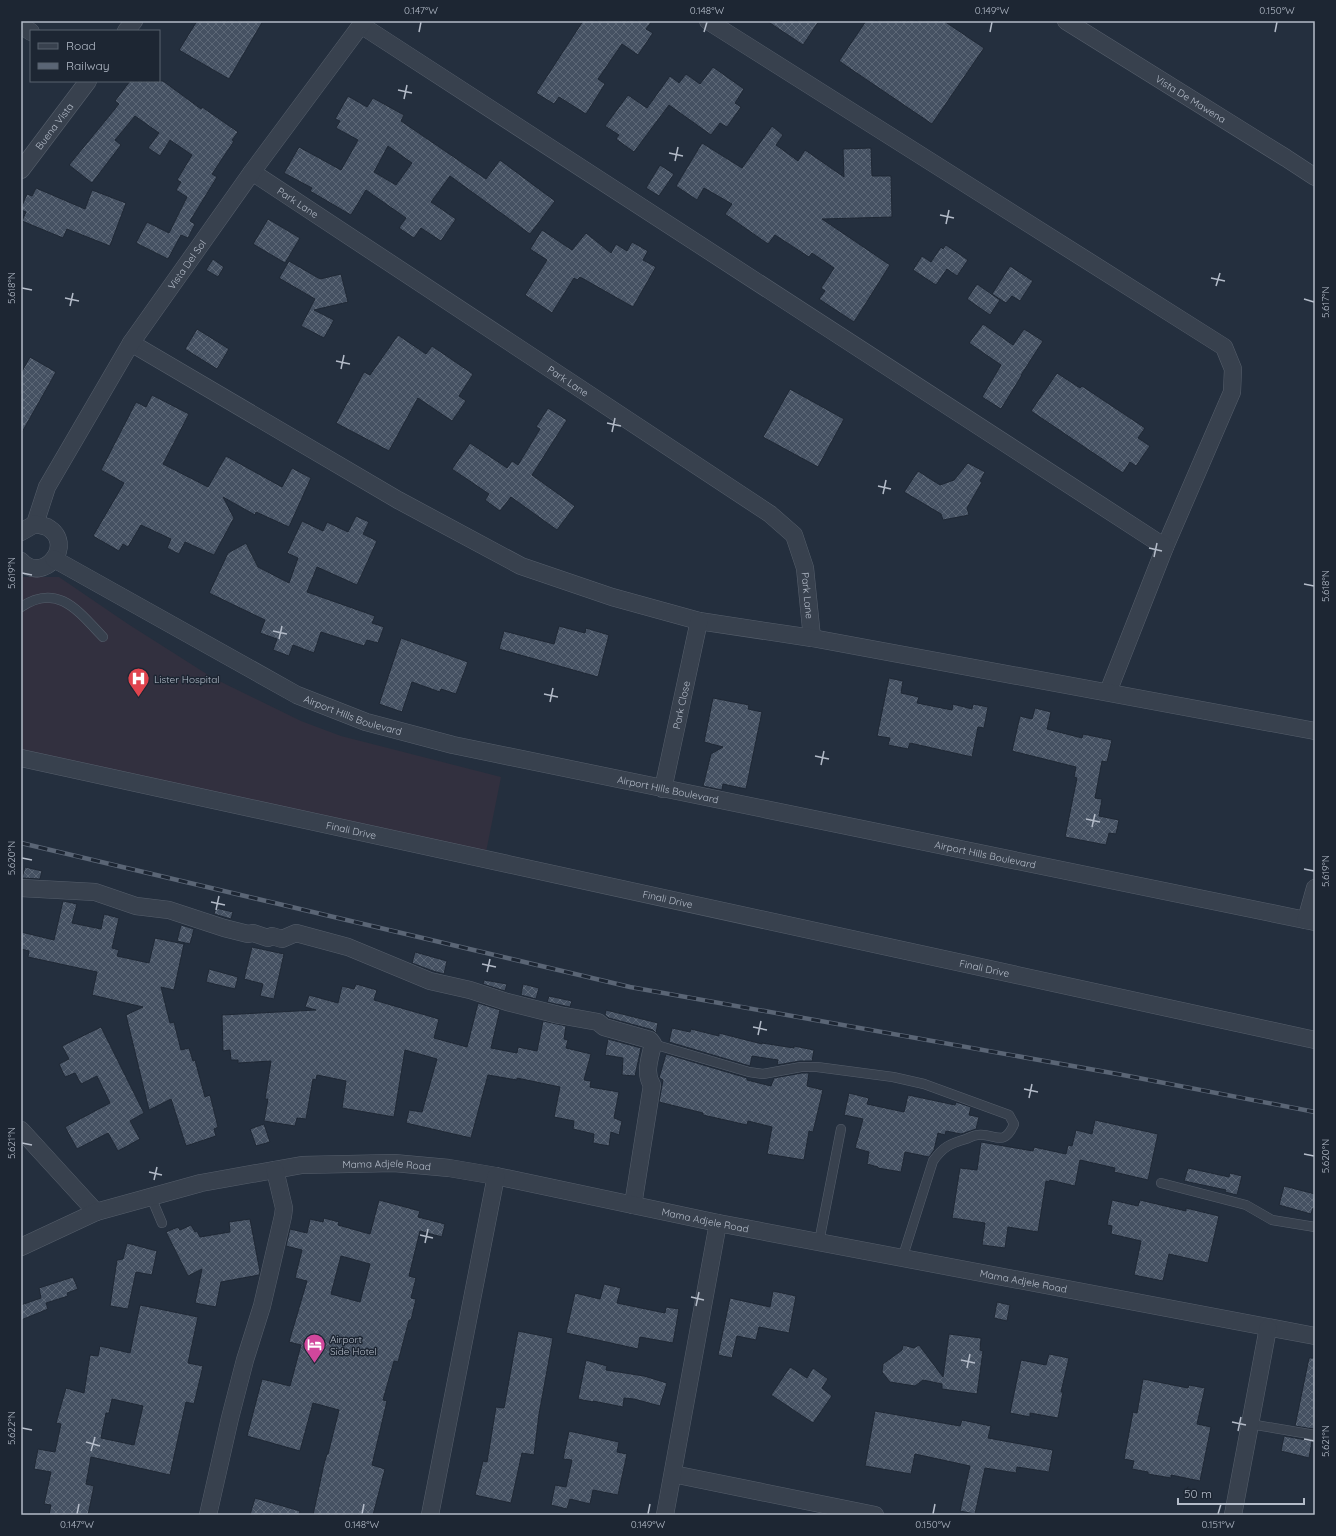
<svg xmlns="http://www.w3.org/2000/svg" width="1336" height="1536" viewBox="0 0 1336 1536" font-family="Quicksand,sans-serif">
  <defs>
    <pattern id="building-cross-hatch" width="8" height="8" patternUnits="userSpaceOnUse"><rect width="8" height="8" fill="#455162"/><path d="M0 0l8 8M0 8l8-8" fill="none" stroke="#5d6877"/></pattern>
  </defs>
  <rect width="100%" height="100%" fill="#242f3e"/>
  <path fill="#32303f" d="M21,577H59L128,624L213,678L301,721L341,736L501,777L485,857L21,752Z"/>
  <path fill="url(#building-cross-hatch)" stroke="#1f2835" fill-rule="evenodd" d="M197,21H263L229,79L179,50Z
    M583,21H652L646,29L653,33L638,55L622,44L598,79L605,84L586,114L559,97L554,104L536,93Z
    M767,21H819L803,45Z
    M866,21H944L984,48L932,124L839,61Z
    M713,67L744,89L735,103L741,107L727,127L720,123L711,135L669,105L634,152L616,139L619,135L605,126L628,95L647,108L670,76L679,83L686,74L700,84Z
    M130,81H163L201,109L202,107L238,132L232,140L234,141L212,174L217,177L190,221L195,224L188,238L181,235L168,259L136,243L147,222L169,233L187,197L176,190L181,182L177,180L192,155L170,140L160,156L148,148L159,133L135,116L115,140L121,145L92,183L69,165L119,104L115,101Z
    M348,96L367,107L373,98L404,115L401,121L486,179L500,160L555,201L530,234L450,176L431,202L456,219L441,241L421,228L414,238L399,228L406,218L366,190L351,215L310,191L312,188L284,173L299,147L341,170L358,140L336,128L340,121L335,119ZM388,146L412,163L396,185L374,172Z
    M772,126L783,135L776,145L798,161L805,150L844,177L843,149L871,148L872,176H891L892,217L822,219L890,265L854,322L819,299L825,291L821,288L834,268L812,253L809,257L775,235L768,244L725,214L732,204L704,188L697,200L676,186L702,143L742,168Z
    M660,165L674,174L659,196L646,188Z
    M36,188L85,209L92,190L126,203L110,246L67,229L63,238L22,221L26,212L21,210V208L27,194L32,196Z
    M268,219L300,238L285,263L253,244Z
    M542,230L572,250L586,233L611,253L616,244L627,251L632,242L648,251L643,260L656,267L633,307L580,277L577,280L574,278L552,313L525,295L547,260L530,249Z
    M946,245L968,260L957,276L947,269L936,285L913,270L922,256L931,262L941,247L943,249Z
    M213,259L224,267L218,277L206,270Z
    M289,261L320,279L341,274L348,302L314,310L334,320L324,338L301,326L315,299L279,278Z
    M1010,266L1033,281L1020,301L1012,296L1006,303L992,294Z
    M977,284L1000,300L990,315L967,299Z
    M983,324L1013,345L1024,329L1043,341L1021,375H1022L1001,409L982,397L1001,365L969,343Z
    M197,329L229,349L217,369L185,349Z
    M398,335L426,354L432,346L473,374L459,396L466,401L452,421L418,398L389,451L336,423L364,372L370,375Z
    M30,357L56,372L21,434V373Z
    M1057,373L1080,388L1082,386L1145,428L1138,438L1150,446L1136,466L1130,462L1123,473L1031,411Z
    M790,389L844,419L818,467L763,437Z
    M152,395L189,414L163,464L208,487L226,456L282,487L292,468L311,478L289,527L256,512L255,515L223,497L234,518L214,555L185,542L179,554L167,548L171,539L141,525L128,547L123,544L119,551L93,536L124,483L101,470L136,402L146,407Z
    M548,408L567,420L532,475L575,506L557,530L511,497L500,511L485,500L489,494L452,469L470,443L507,468L512,461L518,465L540,429L536,427Z
    M968,463L985,472L980,481L982,482L967,508L969,515L943,520L941,514L904,492L918,471L940,485L954,480Z
    M356,516L369,522L363,534L377,541L357,585L317,567L307,592L375,616L372,623L384,627L378,643L367,640L364,646L321,632L314,653L293,645L289,656L273,650L277,639L260,633L265,620L209,593L228,553L246,543L258,567L289,583L298,558L287,553L302,521L323,531L327,522L348,532Z
    M559,626L585,633L586,628L609,635L598,677L499,649L504,631L554,644Z
    M401,638L468,662L456,694L441,689L440,692L412,682L402,712L379,704Z
    M889,678L903,681L901,693L919,697L917,703L952,710L953,704L972,709L973,704L988,707L984,728L978,727L972,757L910,743L908,749L888,745L890,738L877,736Z
    M713,698L749,705L748,709L762,712L746,789L723,784L722,790L703,786L711,754L723,747L704,742Z
    M1035,708L1051,712L1047,729L1082,738L1083,734L1112,740L1107,762L1102,761L1095,798L1102,799L1099,816L1119,820L1116,834L1109,833L1106,845L1065,837L1077,778L1074,777L1076,767L1012,751L1020,716L1032,719Z
    M25,867L42,871L40,879L22,878Z
    M63,901L77,904L72,923L101,929L104,914L119,918L112,948L119,950L117,956L149,963L155,938L184,944L174,990L161,987L170,1023L174,1022L181,1050L189,1048L193,1061L195,1060L205,1097L210,1095L218,1127L214,1129L216,1136L186,1146L171,1099L149,1110L126,1015L143,1007L92,995L97,972L28,957L29,951L21,949V932L54,940Z
    M216,908L233,912L231,919L214,914Z
    M181,925L194,929L190,944L177,941Z
    M252,947L284,954L274,999L260,996L263,984L244,979Z
    M415,952L447,961L444,974L433,971L412,963Z
    M209,969L238,977L235,989L206,982Z
    M484,980L507,984L505,991L483,984Z
    M356,984L377,990L374,1000L439,1019L434,1038L467,1047L478,1003L500,1010L491,1048L517,1053L518,1047L537,1051L543,1021L566,1026L564,1039L568,1040L566,1048L591,1054L584,1080L591,1081L590,1087L619,1092L614,1118L622,1121L619,1135L611,1132L609,1146L593,1143L594,1134L573,1129L574,1121L554,1117L560,1087L517,1078V1080L488,1075L471,1138L406,1123L409,1110L422,1112L437,1059L405,1050L394,1117L342,1108L346,1081L317,1075L316,1080L313,1079L306,1119L297,1118L295,1126L264,1121L268,1099H265L271,1061L238,1063V1060H231L230,1050L223,1051L222,1015L316,1010L305,1007L309,995L338,1003L342,986L354,989Z
    M523,984L539,988L536,999L521,995Z
    M549,996L572,1001L570,1007L547,1002Z
    M606,1010L658,1023L656,1033L653,1030L609,1018L605,1015Z
    M101,1027L144,1113L130,1121L140,1139L118,1151L108,1133L77,1149L65,1127L110,1103L97,1076L81,1084L75,1073L65,1077L59,1064L69,1059L62,1046Z
    M672,1028L690,1032L691,1029L719,1036V1033L762,1044V1043L794,1048V1046L814,1050L812,1061H800L777,1065L778,1060L752,1056L750,1066L669,1042Z
    M608,1039L641,1048L635,1076L622,1075L623,1058L605,1055Z
    M666,1054L747,1078V1080L771,1086L774,1078L802,1073H809L807,1086L823,1090L813,1132L809,1131L804,1160L767,1154L772,1127L748,1121L747,1125L703,1115V1113L659,1102L663,1080L659,1078Z
    M849,1093L869,1098L867,1104L904,1112L908,1095L955,1105L956,1102L971,1107L969,1115L979,1117L976,1129L961,1134L946,1131L945,1135L938,1133L934,1150L929,1157L905,1152L901,1172L878,1168V1167L867,1164L869,1152L855,1148L863,1119L844,1115Z
    M1095,1120L1158,1134L1148,1180L1114,1172L1115,1168L1080,1160L1075,1186L1050,1180L1049,1182L1046,1181L1038,1232L1008,1227L1005,1248L982,1245L985,1223L952,1218L960,1168L977,1170L981,1142L1033,1151L1034,1147L1066,1154L1068,1145L1072,1146L1076,1130L1092,1134Z
    M264,1124L270,1142L256,1146L250,1129Z
    M1188,1168L1229,1177L1230,1173L1242,1176L1237,1195L1225,1192L1226,1190L1184,1181Z
    M1284,1186L1315,1194V1208H1313L1311,1214L1279,1205Z
    M379,1200L420,1211L418,1217L445,1224L442,1237L420,1231L409,1276L416,1278L411,1298L416,1299L411,1320H409L398,1362L394,1361L383,1400L387,1401L372,1465L385,1469L373,1515H313L324,1464L327,1454H328L339,1410L313,1403L300,1451L247,1436L262,1379L290,1386L301,1345L289,1342L307,1281L295,1278L302,1250L286,1246L290,1229L307,1233L310,1219L323,1222L324,1218L339,1222L338,1225L370,1234ZM341,1256L370,1264L360,1302L331,1294Z
    M1112,1200L1138,1206L1140,1200L1186,1211V1208L1219,1216L1208,1263L1169,1254L1163,1281L1134,1275L1141,1241L1111,1234L1112,1226L1107,1225Z
    M250,1219L260,1272L259,1275L221,1282L216,1307L195,1303L202,1269L188,1276L166,1232L178,1227L180,1230L191,1225L195,1232L197,1231L200,1237L230,1232L229,1222Z
    M127,1243L157,1251L152,1275L136,1272L128,1309L110,1306L117,1260L123,1259Z
    M73,1277L78,1289L67,1293L68,1296L46,1303L48,1309L21,1320V1305L41,1298L39,1288Z
    M604,1284L621,1288L617,1303L665,1313L666,1307L679,1309L673,1343L640,1337L638,1349L566,1333L575,1293L600,1299Z
    M773,1291L796,1296L789,1333L759,1327L756,1340L737,1336L732,1358L718,1355L730,1298L770,1307Z
    M997,1302L1010,1305L1007,1321L994,1318Z
    M140,1305L198,1317L188,1363L203,1366L194,1404L186,1402L170,1475L91,1457L86,1484L94,1486L88,1515H49L51,1505L44,1504L51,1472L34,1469L38,1449L55,1452L61,1424L56,1423L66,1388L84,1393L90,1355L98,1356L100,1346L130,1353ZM112,1399L143,1406L134,1445L101,1438L106,1413H109Z
    M518,1331L553,1338L539,1414L534,1455L522,1453L511,1503L475,1495L483,1461L487,1462L496,1407L504,1408Z
    M949,1334L981,1338L980,1350L983,1351L977,1394L942,1389V1384L923,1380L915,1386L890,1382L882,1372L883,1364L902,1350L903,1345L914,1348L919,1345L943,1377Z
    M1049,1354L1069,1358L1061,1392H1063L1058,1418L1030,1413V1417L1010,1413L1021,1360L1046,1365Z
    M1309,1358H1315L1314,1429L1295,1426Z
    M586,1360L607,1366L606,1370L644,1376L667,1383L660,1406L634,1399L624,1398L623,1407L593,1401V1402L578,1399Z
    M790,1367L807,1378L813,1368L828,1379L822,1388L832,1396L813,1423L771,1395Z
    M1143,1379L1188,1388L1189,1385L1205,1388L1197,1424L1211,1427L1200,1481L1171,1475V1478L1148,1474V1472L1132,1469L1134,1461L1124,1459L1133,1412L1137,1413Z
    M875,1411L960,1426L962,1420L991,1426L988,1438L1053,1450L1049,1472L1017,1467L1016,1473L985,1468L975,1514L960,1511L970,1466L915,1454L911,1474L865,1466Z
    M569,1431L619,1442L617,1452L627,1454L618,1495L593,1490L590,1504L570,1499L567,1509L551,1505L555,1485L566,1487L572,1460L563,1459Z
    M1284,1436L1312,1441L1309,1458L1281,1451Z
    M255,1498L300,1511L299,1515H250Z"/>
  <g fill="none" stroke-linecap="round" stroke-linejoin="round">
    <defs>
      <path id="lane" d="M21,607C58,582 79,612 103,637
        M653,1044L749,1072L763,1074L801,1067H817L893,1077L924,1084L1009,1115L1014,1124C1004,1148 995,1133 978,1135C974,1135 969,1138 966,1139C949,1144 943,1147 933,1161L902,1259
        M1161,1183L1246,1205L1272,1220L1315,1227
        M151,1197L162,1223
        M819,1242L841,1129
        M1250,1424L1315,1435"/>
      <g id="street">
        <path d="M708,21L1224,347L1233,369L1232,392L1165,547L1108,692"/>
        <path id="s1" d="M1066,21L1286,158L1315,177"/>
        <path d="M21,25L31,32"/>
        <path d="M361,25L1165,547"/>
        <path d="M126,31L134,21"/>
        <path id="s2" d="M21,170L88,81"/>
        <path id="s3" d="M252,172L770,514L794,535L805,568L812,638"/>
        <path d="M131,343L398,500L521,566L612,597L699,621L812,638L1315,731"/>
        <path id="s4" d="M35,524L47,487L131,343L252,172L364,21"/>
        <path d="M21,532L35,524C39,525 44,526 47,527C77,544 43,585 21,561"/>
        <path id="s5" d="M54,559L297,695L366,722L453,745L1315,922"/>
        <path id="s6" d="M21,758L1315,1040"/>
        <path id="s7" d="M663,789L699,621"/>
        <path d="M21,888L95,892L136,906L169,910L224,928L248,934L253,933L268,938L272,936L282,939L296,933L348,947L430,981L470,990L507,1002L559,1015L598,1022L604,1027L650,1040L653,1044C650,1058 644,1073 652,1085L633,1205"/>
        <path d="M1306,920L1315,888"/>
        <path d="M21,1130L96,1212"/>
        <path id="s8" d="M21,1247L96,1212L201,1183L302,1165L394,1163L449,1168L496,1176L718,1223L1315,1336"/>
        <path d="M673,1474L875,1515"/>
        <path d="M208,1515L230,1418L245,1360L262,1306L283,1216L284,1208L275,1170"/>
        <path d="M430,1515L496,1176"/>
        <path d="M665,1515L718,1223"/>
        <path d="M1233,1515L1268,1328"/>
      </g>
    </defs>
    <use href="#lane" stroke="#565f6c" stroke-width="10"/>
    <use href="#street" stroke="#565f6c" stroke-width="18"/>
    <use href="#lane" stroke="#38414e" stroke-width="9"/>
    <use href="#street" stroke="#38414e" stroke-width="17"/>
    <defs>
      <path id="rail" d="M21,843L630,987L1123,1075L1315,1112"/>
    </defs>
    <use href="#rail" stroke="#5a6575" stroke-width="4.5"/>
    <use href="#rail" stroke="#1d2633" stroke-width="3" stroke-dasharray="9" stroke-linecap="butt"/>
  </g>
  <path fill="none" stroke="#b4bcc9" stroke-width="1.5" d="M419,32L421,22M704,32L707,22M990,32L992,22M1275,32L1277,22M398,90L412,93M404,99L407,85M669,153L683,156M675,161L678,147M940,215L954,218M946,224L949,210M1211,278L1225,281M1216,286L1220,273M22,288L32,290M65,298L79,301M1304,299L1314,302M70,306L73,293M336,361L350,364M341,369L344,355M607,423L621,426M612,432L615,418M878,486L891,489M883,494L886,480M1149,548L1162,551M1154,557L1157,543M22,573L32,575M1304,584L1314,586M273,631L287,634M279,639L282,626M544,694L558,697M550,702L553,688M815,756L829,759M821,765L824,751M1086,819L1100,822M1092,827L1095,814M22,858L32,860M1304,869L1314,871M211,902L225,905M216,910L219,896M482,964L496,967M487,972L490,959M753,1027L767,1030M758,1035L761,1021M1024,1089L1038,1092M1029,1098L1032,1084M22,1143L32,1145M1304,1154L1314,1156M149,1172L162,1175M154,1180L157,1167M420,1235L433,1238M425,1243L428,1229M691,1297L704,1300M696,1306L699,1292M961,1360L975,1363M967,1368L970,1354M1232,1422L1246,1425M22,1428L32,1430M1238,1431L1241,1417M1304,1439L1314,1441M86,1442L100,1446M91,1451L95,1437M77,1514L79,1504M362,1514L364,1504M648,1514L650,1504M933,1514L935,1504M1218,1514L1221,1504"/>
  <defs>
    <symbol id="hospital-pin" viewBox="-11 -11 22 30"><path d="M0 17L-7.5 6A9.5 9.5 0 1 1 7.5 6Z" fill="#e0444e" stroke="#1d2633"/><path d="M-5-5h3v3.5h4V-5h3V5h-3V1.5h-4V5h-3Z" fill="#fff"/></symbol>
    <symbol id="hotel-pin" viewBox="-11 -11 22 30"><path d="M0 17L-7.5 6A9.5 9.5 0 1 1 7.5 6Z" fill="#d1479c" stroke="#1d2633"/><path d="M-6-4.5h1.5V1H6V5H4.5V3h-9V5H-6ZM-4 0a1.8 1.8 0 1 1 3.6 0ZM.5 0V-2.5h3Q6-2.5 6 0Z" fill="#fff"/></symbol>
  </defs>
  <g fill-rule="evenodd">
    <use href="#hospital-pin" x="126" y="666" width="25" height="34"/>
    <use href="#hotel-pin" x="302" y="1332" width="25" height="34"/>
  </g>
  <g text-anchor="middle" dominant-baseline="central" stroke-width="3" stroke-linejoin="round" paint-order="stroke">
    <g font-size="10" fill="#b4bcc9" stroke="#1d2633">
      <text stroke="none"><textPath href="#s1" startOffset="147">Vista De Mawena</textPath></text>
      <text stroke="none"><textPath href="#s2" startOffset="55">Buena Vista</textPath></text>
      <text stroke="none"><textPath href="#s3" startOffset="55">Park Lane</textPath></text>
      <text stroke="none"><textPath href="#s4" startOffset="302">Vista Del Sol</textPath></text>
      <text stroke="none"><textPath href="#s3" startOffset="379">Park Lane</textPath></text>
      <text stroke="none"><textPath href="#s3" startOffset="715">Park Lane</textPath></text>
      <text stroke="none"><textPath href="#s7" startOffset="86">Park Close</textPath></text>
      <text stroke="none"><textPath href="#s5" startOffset="338">Airport Hills Boulevard</textPath></text>
      <text stroke="none"><textPath href="#s5" startOffset="662">Airport Hills Boulevard</textPath></text>
      <text stroke="none"><textPath href="#s6" startOffset="338">Finali Drive</textPath></text>
      <text stroke="none"><textPath href="#s5" startOffset="986">Airport Hills Boulevard</textPath></text>
      <text stroke="none"><textPath href="#s6" startOffset="662">Finali Drive</textPath></text>
      <text stroke="none"><textPath href="#s6" startOffset="986">Finali Drive</textPath></text>
      <text stroke="none"><textPath href="#s8" startOffset="379">Mama Adjele Road</textPath></text>
      <text stroke="none"><textPath href="#s8" startOffset="703">Mama Adjele Road</textPath></text>
      <text stroke="none"><textPath href="#s8" startOffset="1027">Mama Adjele Road</textPath></text>
    </g>
    <g font-size="10" fill="#b4bcc9" stroke="#1d2633" text-anchor="start">
      <text x="154" y="679">Lister Hospital</text>
      <text x="330" y="1339">Airport<tspan x="330" dy="12">Side Hotel</tspan></text>
    </g>
  </g>
  <rect width="1336" height="1536" fill="none" stroke="#1d2633" stroke-width="44"/>
  <rect x="30" y="30" width="130" height="52" fill="#1d2633" stroke="#59626f"/>
  <rect x="38" y="43" width="20" height="6" fill="#38414e" stroke="#59626f"/>
  <text x="66" y="50" font-size="12" fill="#b4bcc9">Road</text>
  <rect x="38" y="63" width="20" height="6" fill="#5a6575" stroke="#59626f"/>
  <text x="66" y="70" font-size="12" fill="#b4bcc9">Railway</text>
  <path d="M1178 1498v6h126v-6" fill="none" stroke="#b4bcc9" stroke-width="2"/>
  <text x="1184" y="1498" font-size="12" fill="#b4bcc9" stroke="#1d2633" stroke-width="3" paint-order="stroke">50 m</text>
  <rect x="22" y="22" width="1292" height="1492" fill="none" stroke="#b4bcc9" stroke-width="1.5"/>
  <g font-size="10" text-anchor="middle" fill="#b4bcc9">
    <text x="421" y="14">0.147°W</text>
    <text x="707" y="14">0.148°W</text>
    <text x="992" y="14">0.149°W</text>
    <text x="1277" y="14">0.150°W</text>
    <text transform="translate(11 288) rotate(-90)" y="4">5.618°N</text>
    <text transform="translate(1325 302) rotate(-90)" y="4">5.617°N</text>
    <text transform="translate(11 573) rotate(-90)" y="4">5.619°N</text>
    <text transform="translate(1325 586) rotate(-90)" y="4">5.618°N</text>
    <text transform="translate(11 858) rotate(-90)" y="4">5.620°N</text>
    <text transform="translate(1325 871) rotate(-90)" y="4">5.619°N</text>
    <text transform="translate(11 1143) rotate(-90)" y="4">5.621°N</text>
    <text transform="translate(1325 1156) rotate(-90)" y="4">5.620°N</text>
    <text transform="translate(11 1428) rotate(-90)" y="4">5.622°N</text>
    <text transform="translate(1325 1441) rotate(-90)" y="4">5.621°N</text>
    <text x="77" y="1528">0.147°W</text>
    <text x="362" y="1528">0.148°W</text>
    <text x="648" y="1528">0.149°W</text>
    <text x="933" y="1528">0.150°W</text>
    <text x="1218" y="1528">0.151°W</text>
  </g>
</svg>
